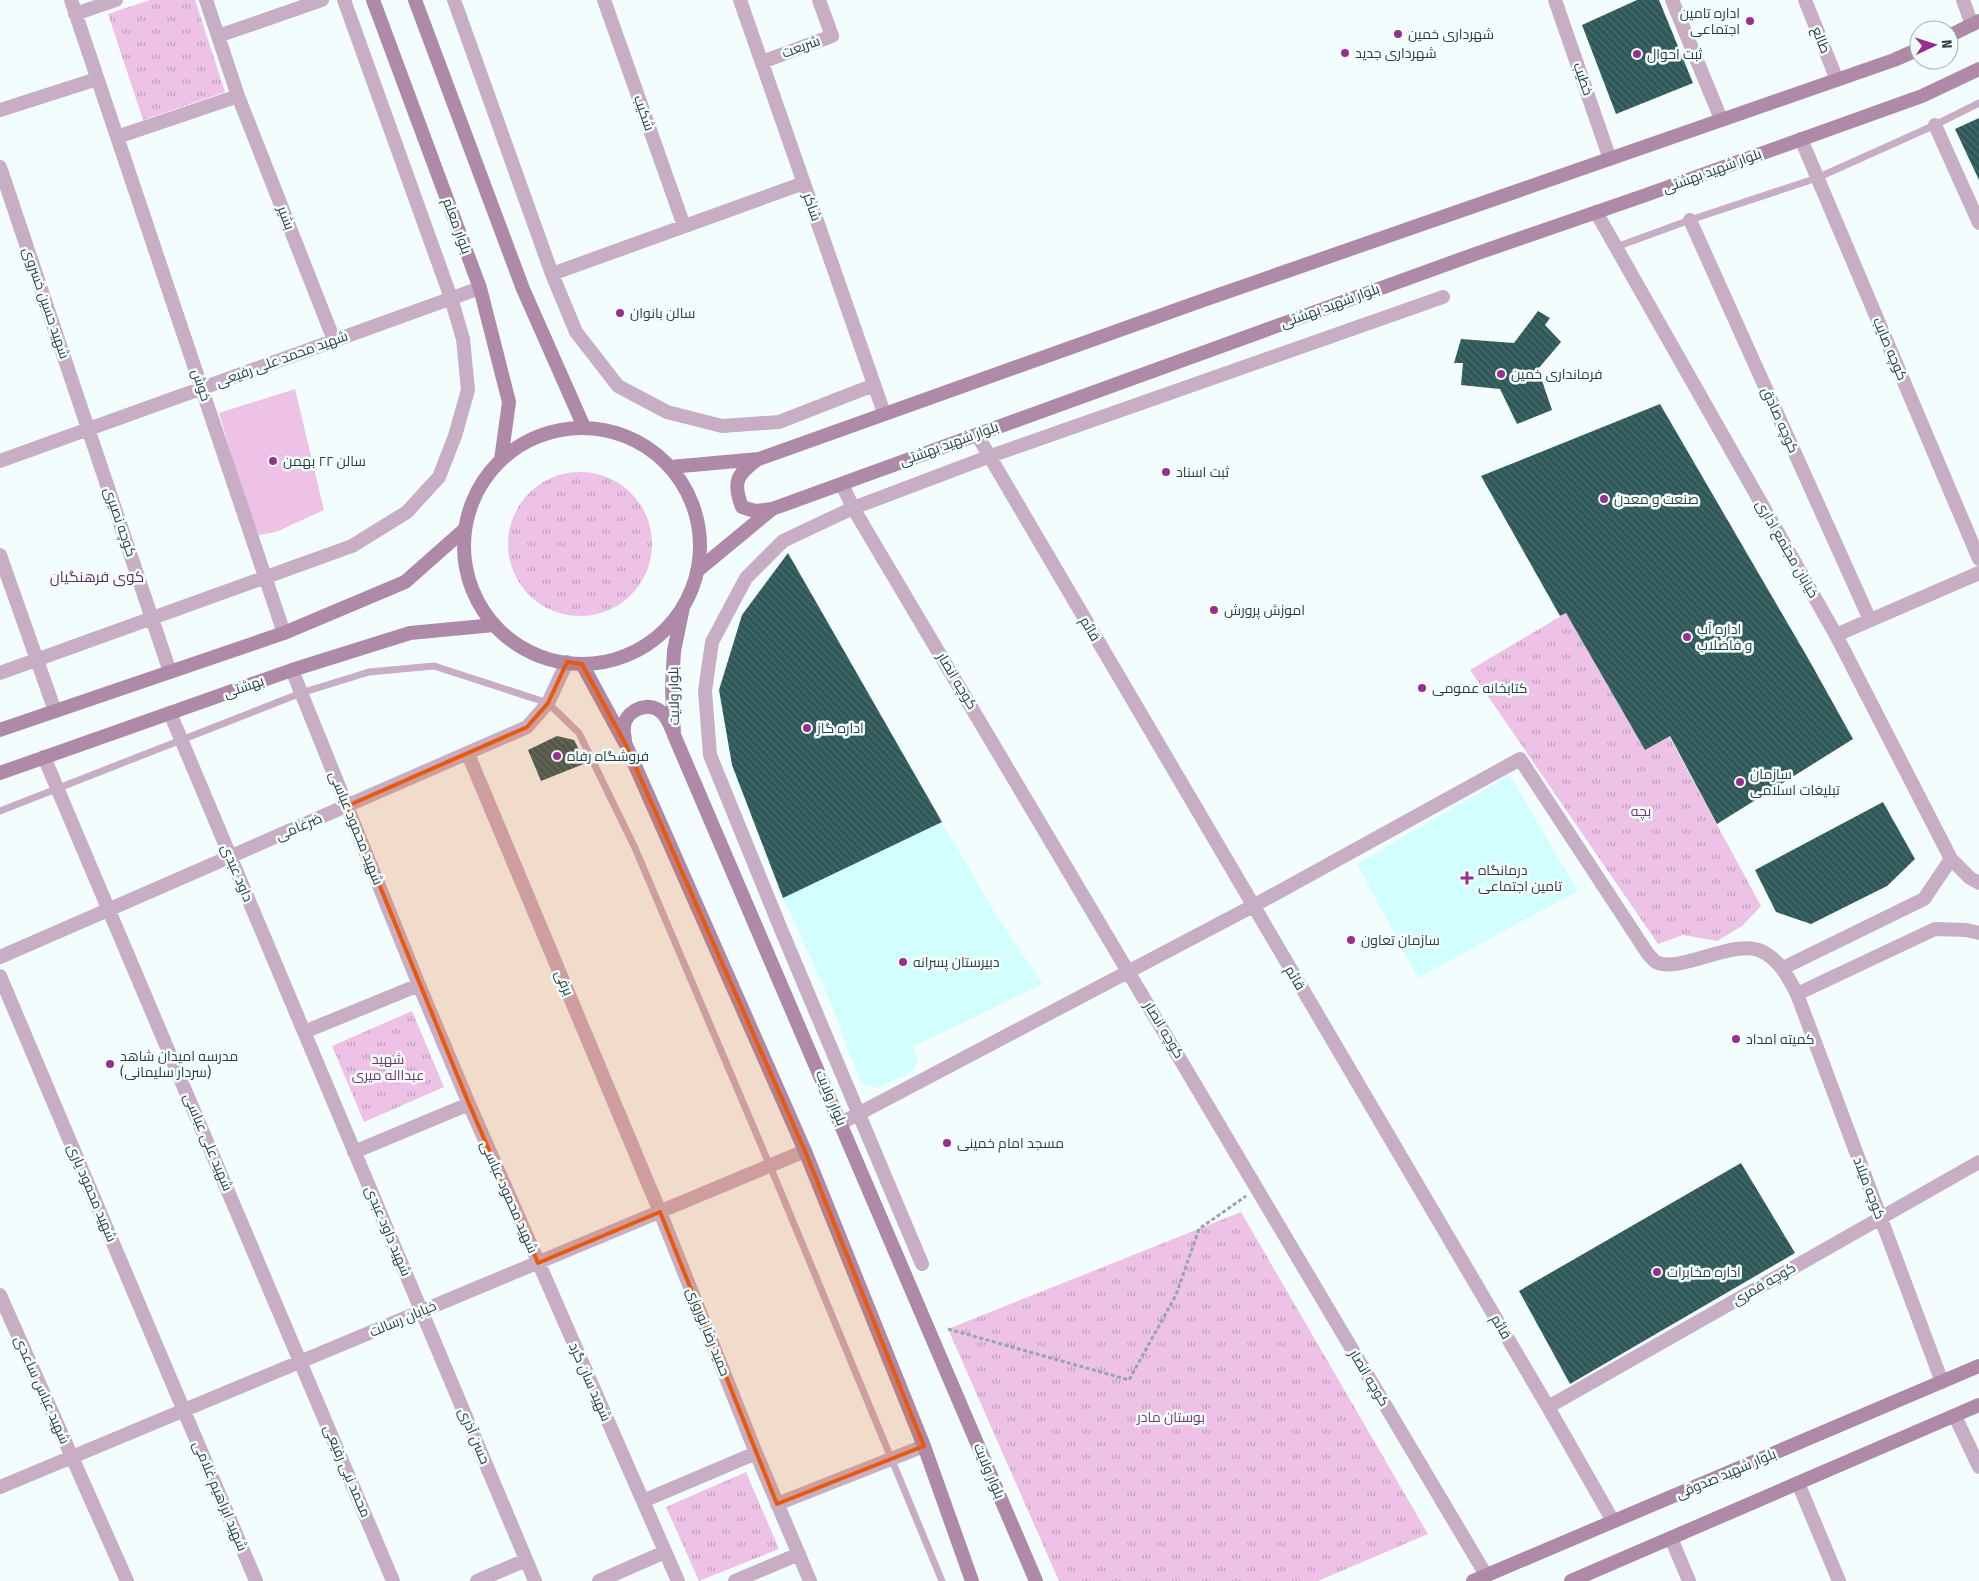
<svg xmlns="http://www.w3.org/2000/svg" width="1979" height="1581" viewBox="0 0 1979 1581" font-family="'Fira Sans Condensed',Cairo,sans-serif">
  <defs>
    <pattern id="grass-tufts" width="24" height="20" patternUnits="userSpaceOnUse" patternTransform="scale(1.25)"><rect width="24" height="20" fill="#edc2e6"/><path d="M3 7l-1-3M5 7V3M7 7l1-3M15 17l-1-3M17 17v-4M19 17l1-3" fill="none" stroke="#c09fbc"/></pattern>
    <pattern id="building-back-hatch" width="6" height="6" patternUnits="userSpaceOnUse" patternTransform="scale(1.25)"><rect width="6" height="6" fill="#2f5858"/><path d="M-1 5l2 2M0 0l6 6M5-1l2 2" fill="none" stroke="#4c6e6e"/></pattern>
  </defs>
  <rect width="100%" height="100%" fill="#f4fdfd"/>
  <path fill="#d2fffe" d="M1510,775L1578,891L1418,978L1357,864Z
    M942,822L997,916L1043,984L913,1047L918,1062L911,1073L876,1088L861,1083L825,989L783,898Z"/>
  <path fill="url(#grass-tufts)" d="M150,0H195L225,92L143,120L108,14Z
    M508 544a72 72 0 1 1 144 0a72 72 0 1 1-144 0Z
    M1566,613L1645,750L1669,736L1761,906L1742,926L1717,941L1683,935L1658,944L1470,670Z
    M412,1011L444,1087L364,1122L332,1046Z
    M1241,1212L1428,1534L1318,1581H1059L948,1329Z
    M746,1472L779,1549L699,1581L666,1507Z"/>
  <path fill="#edc2e6" d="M295,389L324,510L276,532L255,536L219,413Z"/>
  <path fill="url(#building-back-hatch)" d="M1637,0H1659L1693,83L1616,114L1582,25Z
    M1979,118V180L1955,129Z
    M1538,311L1550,318L1545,325L1561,342L1538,369L1552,410L1517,424L1500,389L1461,385L1463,363H1454L1461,339L1514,343Z
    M1660,404L1809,660L1853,739L1717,824L1670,736L1645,750L1566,613L1560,616L1481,476Z
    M788,553L942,822L783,898L732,765L719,690L742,615Z
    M557,736L574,740L586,763L541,781L528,750Z
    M1883,802L1915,859L1887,886L1811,924L1776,912L1755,870Z
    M1741,1163L1795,1253L1570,1384L1519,1291Z"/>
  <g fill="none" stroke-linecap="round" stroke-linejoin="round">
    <path stroke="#98a5a5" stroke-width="3" stroke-dasharray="4 2.5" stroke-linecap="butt" d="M948,1329L1129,1380L1176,1295L1199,1229L1246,1196"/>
    <path stroke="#c8aec4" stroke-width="7" d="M1616,247L1690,220L1817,178L1935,125L1979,103
      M0,811L301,693L369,672L434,666L548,703L579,733L635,848L770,1166L942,1581"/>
    <path stroke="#c8aec4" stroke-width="14" d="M71,0L284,633
      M206,0L238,96L334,340
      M454,0L552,274L576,332L618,386L667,412L722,426L779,422L874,385
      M604,0L684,226
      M740,0L884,413
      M1672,0L1721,119
      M1805,0L1837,80
      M1963,0L1972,25
      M75,14L116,0
      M218,36L322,0
      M762,62L832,36L819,0
      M0,110L97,79
      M1935,125L1979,223
      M117,137L238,96
      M1801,139L1979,559
      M0,167L170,672
      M1690,220L1870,620
      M552,274L804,183
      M977,435L1548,1407L1613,1521
      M0,461L480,288
      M842,484L853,508L1486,1575
      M0,555L55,711
      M1836,635L1979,573
      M292,670L419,985
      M0,673L352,546L407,512L439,477L455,436L468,390L463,339L451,298L344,0
      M170,713L535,1581
      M468,754L660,1212L756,1453
      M44,757L393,1581
      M0,957L527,727L548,703L567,662
      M0,976L256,1581
      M304,1032L419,985L469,1104L678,1581
      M841,1123L1253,906L1520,759L1648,954C1650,956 1653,960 1656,962C1679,974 1735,938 1761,951C1779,959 1788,977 1797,994L1942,1382
      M354,1152L469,1104
      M922,1264L780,927L710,755L705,691L712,642L746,578L783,541L853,508L988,457L1443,297
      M0,1295L127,1581
      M1548,1407L1979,1162
      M1955,1416L1979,1467
      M1798,1483L1839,1581
      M0,1487L805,1151
      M643,1501L756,1453L810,1581
      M777,1504L924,1446
      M1671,1538L1689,1581
      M477,1581L526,1560
      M599,1581L665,1552
      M735,1581L799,1554"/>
    <path stroke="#c8aec4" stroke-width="14" d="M1555,0L1610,159
      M1596,212L1836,635L1951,859L1970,878L1979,883
      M1783,968L1924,899L1951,859
      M1797,994L1935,929L1966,930L1979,933"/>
    <path stroke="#ae89a8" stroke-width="14" d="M373,0L480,288L509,402L501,460
      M415,0L523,289L584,427
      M1949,36L1979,21
      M464 546a118 118 0 1 1 236 0a118 118 0 1 1-236 0Z
      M758,459C737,475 732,481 742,507L755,511L772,509
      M670,467L759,459L1201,301L1894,60L1919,49
      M697,571L772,509L1478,253L1643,196L1922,96L1979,69
      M683,607L674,651L672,687L674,735L1036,1581
      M582,664L626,745L805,1151L924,1446L972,1581
      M0,730L284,633L405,582L465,529
      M625,741C625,737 623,732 624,728C624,713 643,702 657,709C665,713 670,724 673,732
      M0,773L292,670L410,633L494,625
      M1473,1581L1979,1366
      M1571,1581L1979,1405"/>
  </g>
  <path fill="#e8590c" fill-opacity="0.2" stroke="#e8590c" stroke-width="4" stroke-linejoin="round" d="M567,662L582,664L626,745L805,1151L924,1446L777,1504L660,1212L538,1263L469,1104L347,806L527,727L548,703Z"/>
  <g fill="#992e91" stroke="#f4fdfd" stroke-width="2">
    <circle cx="1750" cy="21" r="5"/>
    <circle cx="1398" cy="34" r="5"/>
    <circle cx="1345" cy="53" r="5"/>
    <circle cx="1637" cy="54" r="5"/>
    <circle cx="620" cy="313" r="5"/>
    <circle cx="1501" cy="374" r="5"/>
    <circle cx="273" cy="461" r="5"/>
    <circle cx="1166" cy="472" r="5"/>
    <circle cx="1604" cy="499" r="5"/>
    <circle cx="1214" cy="610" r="5"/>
    <circle cx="1687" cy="637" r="5"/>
    <circle cx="1422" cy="688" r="5"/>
    <circle cx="807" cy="728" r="5"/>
    <circle cx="557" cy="756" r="5"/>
    <circle cx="1740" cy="782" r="5"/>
    <path d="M1464.5 870.5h5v5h5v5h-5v5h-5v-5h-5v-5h5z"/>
    <circle cx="1351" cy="940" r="5"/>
    <circle cx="903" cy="962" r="5"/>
    <circle cx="1736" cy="1039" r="5"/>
    <circle cx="110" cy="1064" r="5"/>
    <circle cx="947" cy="1143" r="5"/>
    <circle cx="1657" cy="1272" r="5"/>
  </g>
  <g text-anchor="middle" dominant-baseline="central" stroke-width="5" stroke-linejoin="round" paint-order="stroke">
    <g font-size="14" fill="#2d4040" stroke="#f4fdfd" text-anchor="start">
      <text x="1740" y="13" text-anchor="end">اداره تامین<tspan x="1740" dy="16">اجتماعی</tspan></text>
      <text x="1408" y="34">شهرداری خمین</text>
      <text x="1355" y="53">شهرداری جدید</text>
      <text x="1647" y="54">ثبت احوال</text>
      <text x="630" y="313">سالن بانوان</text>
      <text x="1511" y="374">فرمانداری خمین</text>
      <text x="283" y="461">سالن ۲۲ بهمن</text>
      <text x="1176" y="472">ثبت اسناد</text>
      <text x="1614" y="499">صنعت و معدن</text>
      <text x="1224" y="610">اموزش پرورش</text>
      <text x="1697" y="629">اداره آب<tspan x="1697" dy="16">و فاضلاب</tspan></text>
      <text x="1432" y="688">کتابخانه عمومی</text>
      <text x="817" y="728">اداره گاز</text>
      <text x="567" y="756">فروشگاه رفاه</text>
      <text x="1750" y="774">سازمان<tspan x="1750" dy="16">تبلیغات اسلامی</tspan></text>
      <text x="1478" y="870">درمانگاه<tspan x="1478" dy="16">تامین اجتماعی</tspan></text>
      <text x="1361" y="940">سازمان تعاون</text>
      <text x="913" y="962">دبیرستان پسرانه</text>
      <text x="1746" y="1039">کمیته امداد</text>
      <text x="120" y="1056">مدرسه امیدان شاهد<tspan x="120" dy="16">(سردار سلیمانی)</tspan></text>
      <text x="957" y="1143">مسجد امام خمینی</text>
      <text x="1667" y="1272">اداره مخابرات</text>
    </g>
    <g font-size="14" fill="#2d4040" stroke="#f4fdfd">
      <text transform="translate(1821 40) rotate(68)">طالع</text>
      <text transform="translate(801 47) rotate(-20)">شریعت</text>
      <text transform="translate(1583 79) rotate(71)">خطیب</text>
      <text transform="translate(644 113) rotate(71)">شکیب</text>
      <text transform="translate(1712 171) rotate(-20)">بلوار شهید بهشتی</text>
      <text transform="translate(812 207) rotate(71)">شاکر</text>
      <text transform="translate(286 218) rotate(69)">بشیر</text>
      <text transform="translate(457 226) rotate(70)">بلوار معلم</text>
      <text transform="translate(46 303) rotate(71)">شهید حسین خسروی</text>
      <text transform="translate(1330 306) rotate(-20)">بلوار شهید بهشتی</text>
      <text transform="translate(1890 349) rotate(67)">کوچه صایب</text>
      <text transform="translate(282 359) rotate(-20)">شهید محمد علی رفیعی</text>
      <text transform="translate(201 385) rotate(71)">خوش</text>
      <text transform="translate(1780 420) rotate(66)">کوچه صادق</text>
      <text transform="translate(949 444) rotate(-20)">بلوار شهید بهشتی</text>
      <text transform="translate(120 522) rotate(71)">کوچه نصیری</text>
      <text transform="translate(1787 549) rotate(60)">خیابان مجتمع اداری</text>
      <text transform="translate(1090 629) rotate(59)">قائم</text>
      <text transform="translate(957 681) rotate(59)">کوچه انصار</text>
      <text transform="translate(244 687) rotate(-19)">بهشتی</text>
      <text transform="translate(674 696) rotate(-91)">بلوار ولایت</text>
      <text transform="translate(299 827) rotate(-23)">ضرغامی</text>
      <text transform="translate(356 828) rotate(68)">شهید محمود عباسی</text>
      <text transform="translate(237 873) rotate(67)">داود عبدی</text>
      <text transform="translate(1295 978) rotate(59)">قائم</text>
      <text transform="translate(564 983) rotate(67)">برفی</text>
      <text transform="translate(1164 1030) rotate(59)">کوچه انصار</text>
      <text transform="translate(831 1098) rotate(67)">بلوار ولایت</text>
      <text transform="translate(208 1142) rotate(67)">شهید علی عباسی</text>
      <text transform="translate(1869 1188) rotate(69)">کوچه میلاد</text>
      <text transform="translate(92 1193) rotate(67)">شهید محمود یاری</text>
      <text transform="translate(509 1197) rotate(66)">شهید محمود عباسی</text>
      <text transform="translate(388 1231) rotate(67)">شهید داود عبدی</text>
      <text transform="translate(1764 1284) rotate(-30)">کوچه قمری</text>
      <text transform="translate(403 1319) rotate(-23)">خیابان رسالت</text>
      <text transform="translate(1501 1327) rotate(59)">قائم</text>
      <text transform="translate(708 1332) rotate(68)">حمید رضا نوروزی</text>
      <text transform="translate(1369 1378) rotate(59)">کوچه انصار</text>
      <text transform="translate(590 1382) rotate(66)">شهید سان گرد</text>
      <text transform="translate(42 1390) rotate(66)">شهید عباس ساعدی</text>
      <text transform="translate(474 1436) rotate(67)">حسن آذری</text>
      <text transform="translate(347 1471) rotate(67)">محمد نبی رفیعی</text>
      <text transform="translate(989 1471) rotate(67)">بلوار ولایت</text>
      <text transform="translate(1726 1474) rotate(-23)">بلوار شهید صدوقی</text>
      <text transform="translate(220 1496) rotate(67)">شهید ابراهیم غلامی</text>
    </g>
    <g font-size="14" fill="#773471" stroke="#f4fdfd">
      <text x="1641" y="811">بچه</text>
      <text x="388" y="1059">شهید<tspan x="388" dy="16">عبدااله میری</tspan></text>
      <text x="1171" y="1417">بوستان مادر</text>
    </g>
    <g font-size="15" fill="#632e5e" stroke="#f4fdfd">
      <text x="97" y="577">کوی فرهنگیان</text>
    </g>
  </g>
  <g transform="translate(1934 45) rotate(86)"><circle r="24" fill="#f4fdfd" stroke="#a4b1b1"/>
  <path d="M0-4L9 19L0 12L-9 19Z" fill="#992e91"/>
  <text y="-8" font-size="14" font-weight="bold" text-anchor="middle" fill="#2d4040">N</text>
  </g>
</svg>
